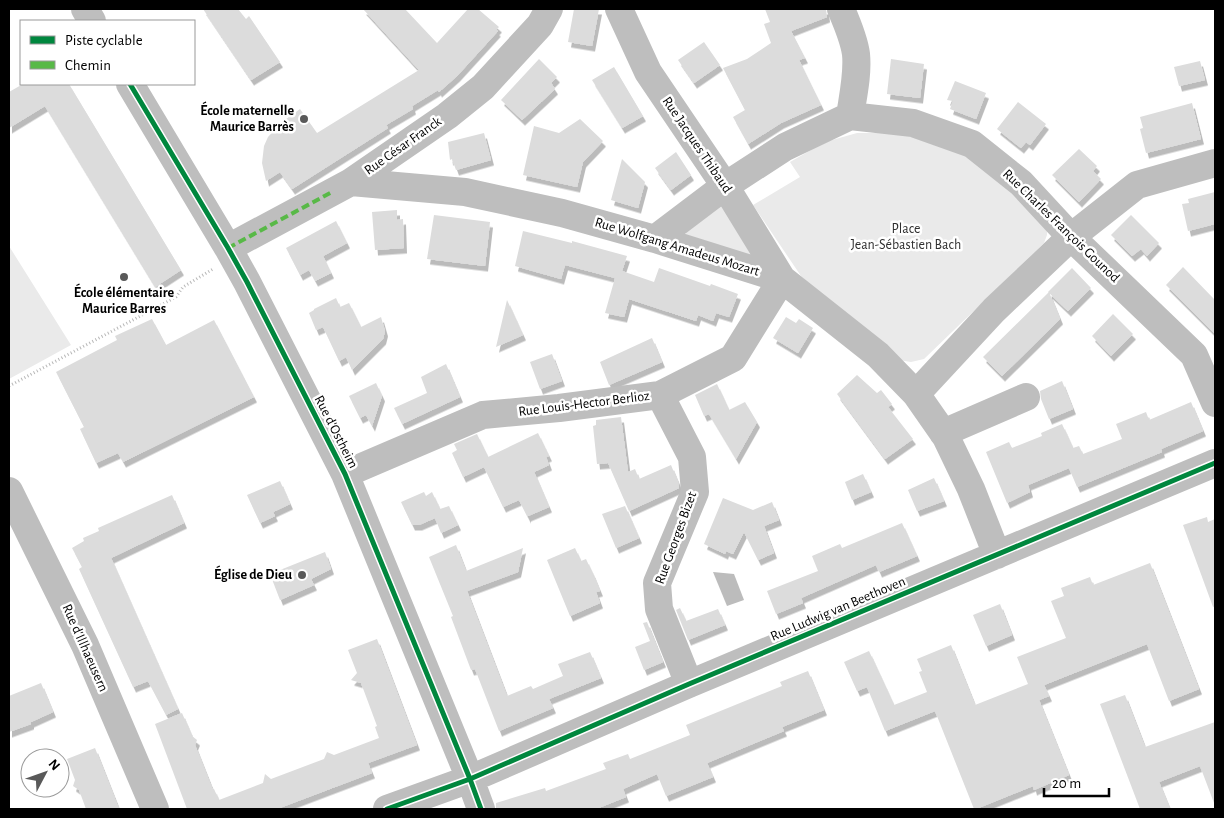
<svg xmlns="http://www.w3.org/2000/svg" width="1224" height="818" viewBox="0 0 1224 818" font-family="'Alegreya Sans',sans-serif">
  <defs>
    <filter id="shadow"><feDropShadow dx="3" dy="5.5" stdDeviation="0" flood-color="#0004"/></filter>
  </defs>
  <rect width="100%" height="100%" fill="#fff"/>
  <path fill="#eaeaea" d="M857,133H892L920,137L985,164L1047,227V235L1044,243L924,359L911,362L899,360L828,302L801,276L753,205L800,177L790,162L825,142Z
    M726,202L752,254L749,258L685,235L687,231Z
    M9,246L71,345L9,379Z"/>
  <path fill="#bcbcbc" d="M713,572L734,574L744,600L727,606Z"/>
  <path fill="#dcdcdc" filter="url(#shadow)" d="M203,9H238L246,19L249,16L280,62L251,80Z
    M363,9H405L437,43L468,9H478L499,27L496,30L498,31L457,76L439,92L438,90L412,106L413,109L386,125L388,128L292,189L280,172L266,181L262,163L264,146L268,137L282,122L300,109L317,133L419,70Z
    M574,9H599L592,46L568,42Z
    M765,9H826L827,17L791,31L805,58L799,60L821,105L781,123L748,144L733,117L745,110L723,68L747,59L771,43L764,24L770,22Z
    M704,42L720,65L694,83L678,60Z
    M539,59L557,77L551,83L555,89L522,120L501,100Z
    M891,59L924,64L920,98L887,94Z
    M1200,61L1205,80L1179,86L1174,67Z
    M614,67L643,116L622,128L592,80Z
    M955,81L986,93L976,119L950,109L953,101L947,100Z
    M23,84H69L181,270L155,287L45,106L9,128V92Z
    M1018,102L1046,124L1030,145L1026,142L1021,148L997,129Z
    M1192,103L1201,139L1146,153L1140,129L1143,128L1140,117Z
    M580,119L603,141L583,162L577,187L523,175L534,126L559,133Z
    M484,133L491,160L456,170L452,159L450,160L448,142Z
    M1079,149L1097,166L1093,171L1101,179L1079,202L1052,175Z
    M676,152L691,175L671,190L655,168Z
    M622,159L645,182L638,208L611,200Z
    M1215,192V224L1188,231L1182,204L1189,203L1188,199Z
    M397,210V220L403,219L404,248L375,250L372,212Z
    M434,215L490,222L485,266L427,259Z
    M1131,215L1159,243L1147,256L1141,249L1132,256L1111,235Z
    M336,221L347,243L323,256L331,273L315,281L309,270L300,275L286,248Z
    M523,231L572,243V241L627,256L622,271L654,282L659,268L710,286L711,284L738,294L729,317L716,313L713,321L698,315L696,321L629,299L624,317L605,313L615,278L565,265L561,279L515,266Z
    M1183,267L1215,300V334L1166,285Z
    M1072,268L1091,288L1068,311L1048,292Z
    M1049,292L1060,319L1002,376L983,357Z
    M336,298L340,307L349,303L361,327L381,317L385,331L383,339L352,370L346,357L339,361L323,327L316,330L309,313L314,310V309Z
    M507,300L523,335L496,347Z
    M1113,314L1133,334L1111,356L1092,336Z
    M786,317L796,323L799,319L813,328L798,353L773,338Z
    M152,319L166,345L214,320L254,397L123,462L118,453L96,463L80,429L84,427L56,372L117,340L115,336Z
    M652,338L662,362L609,385L600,362Z
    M552,354L562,381L540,389L530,362Z
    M446,364L460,397L402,424L394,408L427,393L421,377Z
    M857,375L877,393L881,390L892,404L888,407L913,439L885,459L837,394Z
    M1062,381L1073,409L1049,419L1041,399L1040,391Z
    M376,383L382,396L372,426L366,415L360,418L349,396Z
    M717,384L729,410L745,402L757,422L736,459L709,414L704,416L695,395Z
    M1191,402L1203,431L1161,449L1162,452L1077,487L1069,468L1028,485L1030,492L1007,503L986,452L1009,442L1012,448L1042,436L1041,433L1062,424L1073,448L1079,446L1083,454L1122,439L1116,424L1146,412L1149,420Z
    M621,417L628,472L635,469L639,479L671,465L678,482L679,488L629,511L608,463L597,464L593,426L596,425V420Z
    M538,433L549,456L546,457L549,465L534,472L549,507L528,516V518L519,500L503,507L484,467L463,477L452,453L457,450L454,444L477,434L488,457Z
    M863,474L871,492L852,500L845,482Z
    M934,478L944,501L917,511L908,490Z
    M280,481L290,504L273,512L275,516L260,523L247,495Z
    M424,492L426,496L432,492L440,509L449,506L458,525L441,533L435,518L419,525H412L401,502Z
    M172,495L184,523L111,558L178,709L166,715L148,681L133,687L79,569L82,567L72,548L84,541L83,538L99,531L98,528Z
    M723,498L753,510L772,502L779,520L764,526L774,553L758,560L744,532L733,554L726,551L725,554L704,544Z
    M625,506L639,538L616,548L602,514Z
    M1207,517L1208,522L1215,519V606L1213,607L1183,525Z
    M902,523L917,556L879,572L876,565L801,598L803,603L776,614L767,591L818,571L812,556L840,544L842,548Z
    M456,545L466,571L523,548L518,572L467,591L507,696L531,686L533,689L563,676L558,664L590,652L601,678L549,699L553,708L499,731L475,669L471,670L451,617L453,616L429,557Z
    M575,548L581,561L586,559L593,574L600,591L596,592L600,603L570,616L547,560Z
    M325,552L331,569L311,579L314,585L280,600L270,574Z
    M1150,563L1199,689L1169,701L1147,644L1044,685L1049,696L1039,700L1069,775L1034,790L1033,786L976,809H974L935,711L885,731L867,687L857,691L844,662L869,651L894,705L927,692L919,672L922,671L917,659L951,645L975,705L1028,684L1017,657L1066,638L1051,601L1064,596L1061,588L1090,577L1093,585Z
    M1000,604L1012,635L986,646L973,615Z
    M680,608L686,621L718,609L725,625L688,640L676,610Z
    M647,622L663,662L644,670L635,647L650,641L643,623Z
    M377,639L417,745L368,763L372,773L277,809H187L155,724L182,713L192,736L197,740L195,745L212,788L214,789L219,800L263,783L265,774L271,779L324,759L327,752L334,755L379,738L375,727L377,726L361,683L351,680L357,673L348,650Z
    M808,671L824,710L782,727L784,731L707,763L713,777L666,796L657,774L623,789L626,797L596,809H496V803L545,788L546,791L606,769L603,763L628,754L630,759L690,735L686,725L782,686L780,682Z
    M41,683L53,712L31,722V724L9,732V696Z
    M1125,695L1145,747L1215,722V803H1214L1200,766L1159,782L1170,809H1140L1100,704Z
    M95,748L119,809H86L79,790L73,786L75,780L67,759Z"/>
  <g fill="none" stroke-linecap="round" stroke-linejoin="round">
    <path stroke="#b8b8b8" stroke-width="3" stroke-dasharray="1 2.5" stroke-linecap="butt" d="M9,386L176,297L183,287L213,269"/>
    <path stroke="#bebebe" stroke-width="28" d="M85,9L92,21
      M841,9C847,23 854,39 856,54C858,74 853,96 850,116L913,123L972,144L1021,183L1071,237L1194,355L1215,403
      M130,84L228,248L247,282L345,474L470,779L481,809
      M351,182L465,192L562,213L655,239L782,279L878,355L916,394L946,437L971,489L997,555
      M655,239L725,186L785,147L850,116
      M228,248L351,182L447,116L483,87L540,25L549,9
      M916,394L994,310L1071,237L1137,185L1215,163
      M660,395L692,457L695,492L657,583L659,609L689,684
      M943,433L1026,397
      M345,474L483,415L559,408L660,395L733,358L782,279L725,186L648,72L619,9
      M9,491L85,645L155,809
      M387,809L470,779L689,684L1215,463"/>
    <path stroke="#58b947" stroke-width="4" stroke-dasharray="8 4" stroke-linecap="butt" d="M228,248L332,192"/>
    <defs>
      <path id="cycleway" d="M130,84L228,248L247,282L345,474L470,779L481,809
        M387,809L470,779L689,684L1215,463"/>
    </defs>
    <use href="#cycleway" stroke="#fff" stroke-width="8"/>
    <use href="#cycleway" stroke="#00873e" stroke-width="5"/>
  </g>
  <g fill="#595959" stroke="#fff" stroke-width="2">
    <circle cx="304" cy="119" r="5"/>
    <circle cx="124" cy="277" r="5"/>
    <circle cx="302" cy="575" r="5"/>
  </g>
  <g text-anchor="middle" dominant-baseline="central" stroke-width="5" stroke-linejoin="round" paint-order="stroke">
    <g font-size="14" font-weight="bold" fill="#000" stroke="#fff" text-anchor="end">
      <text x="294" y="111">École maternelle<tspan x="294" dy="16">Maurice Barrès</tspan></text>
      <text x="124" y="293" text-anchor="middle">École élémentaire<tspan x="124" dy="16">Maurice Barres</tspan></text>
      <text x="292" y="575">Église de Dieu</text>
    </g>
    <g font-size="14" fill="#000" stroke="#fff">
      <text transform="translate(697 145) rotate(56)">Rue Jacques Thibaud</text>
      <text transform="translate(403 146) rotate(-35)">Rue César Franck</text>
      <text transform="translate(1061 226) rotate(44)">Rue Charles François Gounod</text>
      <text transform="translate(677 247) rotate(17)">Rue Wolfgang Amadeus Mozart</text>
      <text transform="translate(584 404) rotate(-7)">Rue Louis-Hector Berlioz</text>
      <text transform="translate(336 432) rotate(63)">Rue d'Ostheim</text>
      <text transform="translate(676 538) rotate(-70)">Rue Georges Bizet</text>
      <text transform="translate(838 609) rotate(-23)">Rue Ludwig van Beethoven</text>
      <text transform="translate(85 648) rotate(66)">Rue d'Illhaeusern</text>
    </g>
    <g font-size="14" fill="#2f2f2f" stroke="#fff">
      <text x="906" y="229">Place<tspan x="906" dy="16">Jean-Sébastien Bach</tspan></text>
    </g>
  </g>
  <rect width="1224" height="818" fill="none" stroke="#000000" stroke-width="20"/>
  <rect x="20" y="20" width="175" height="65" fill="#ffffff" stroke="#999999"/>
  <rect x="30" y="36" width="25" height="8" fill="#00873e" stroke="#999999"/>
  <text x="65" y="45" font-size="15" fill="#000000">Piste cyclable</text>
  <rect x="30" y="61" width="25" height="8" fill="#58b947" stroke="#999999"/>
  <text x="65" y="70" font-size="15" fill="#000000">Chemin</text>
  <g transform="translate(45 773) rotate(49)"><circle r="24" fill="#ffffff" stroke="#999999"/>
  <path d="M0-4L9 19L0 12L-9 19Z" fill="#595959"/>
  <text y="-8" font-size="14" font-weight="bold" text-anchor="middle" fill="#000000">N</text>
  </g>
  <path d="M1044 788v8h65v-8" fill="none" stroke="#000000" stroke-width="2.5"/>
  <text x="1052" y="788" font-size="15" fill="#000000" stroke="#ffffff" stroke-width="4" paint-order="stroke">20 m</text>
</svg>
